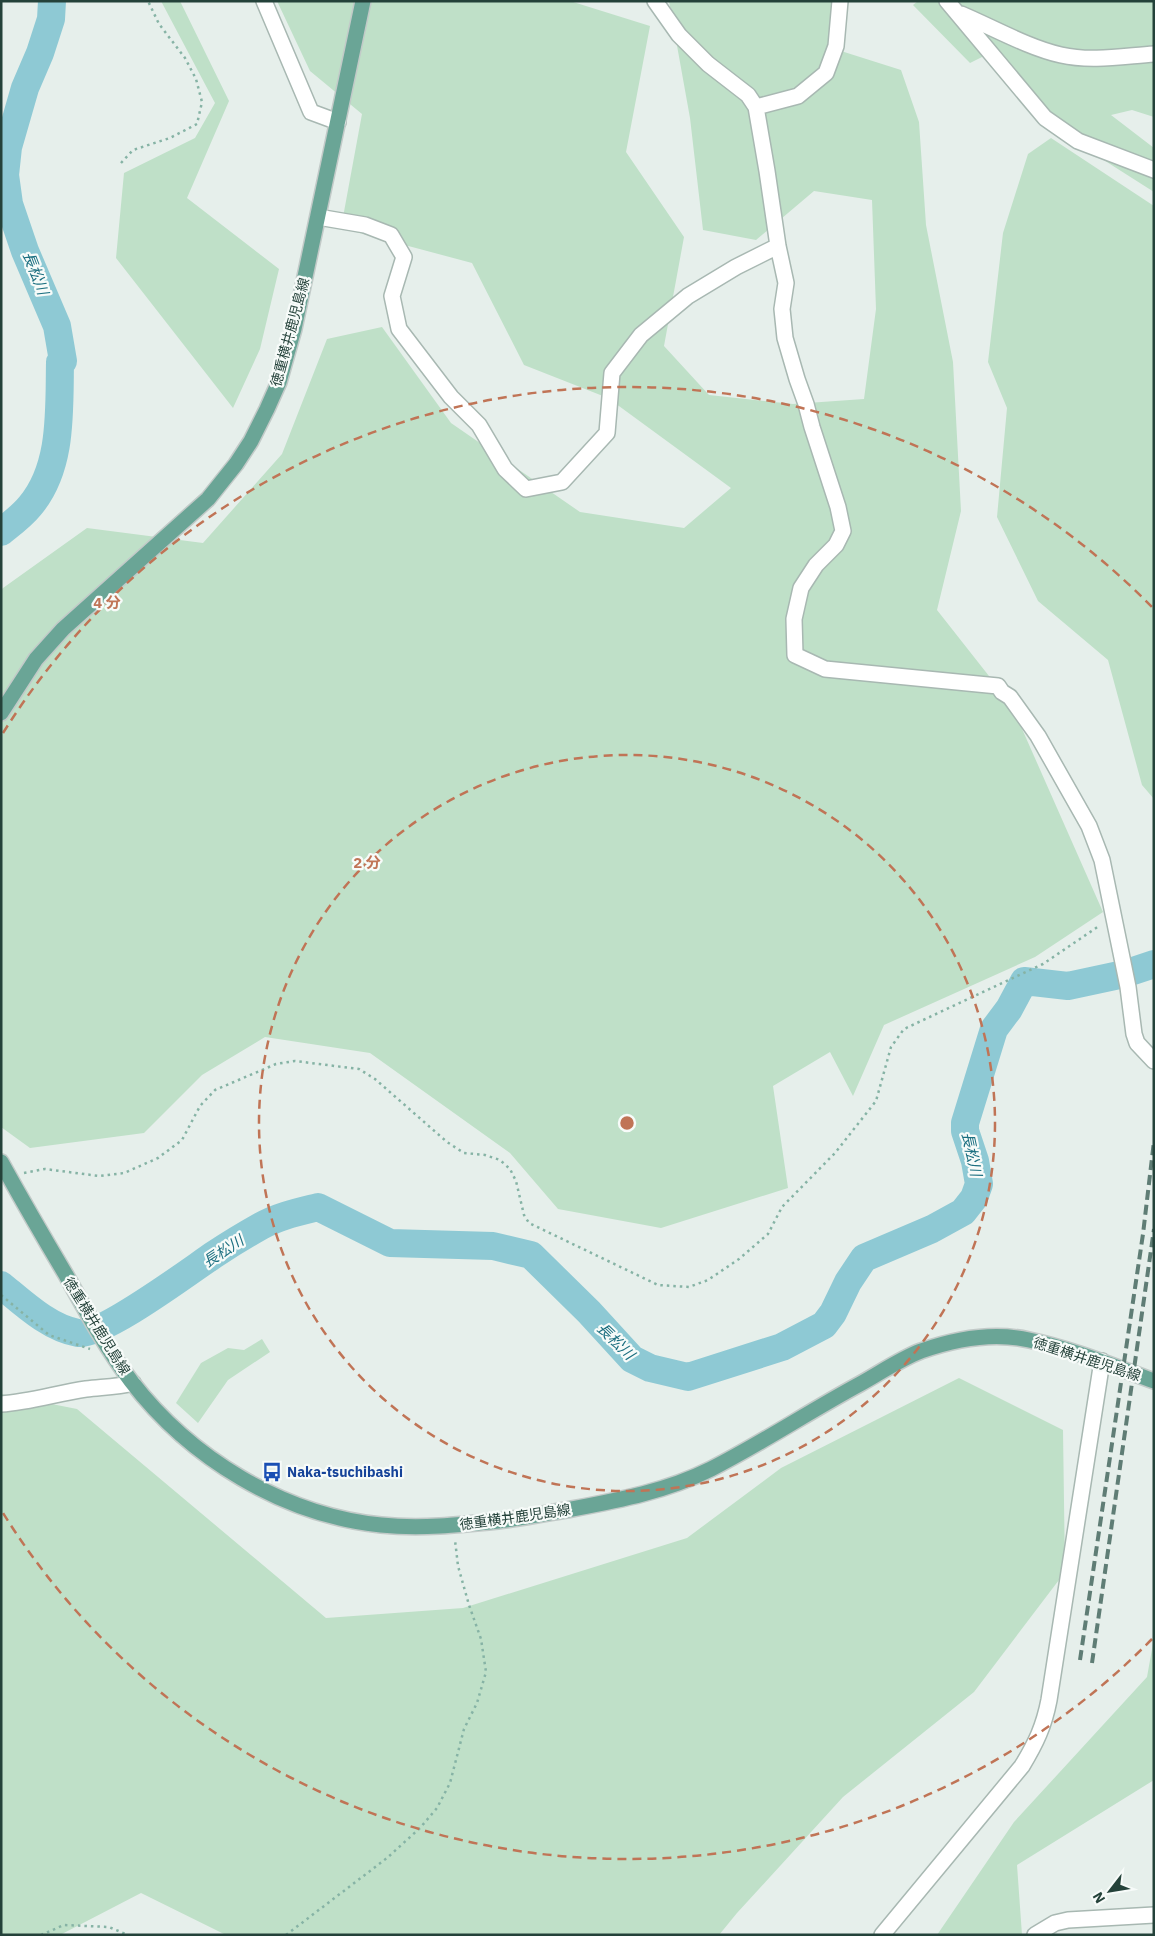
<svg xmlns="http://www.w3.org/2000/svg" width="1155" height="1936" viewBox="0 0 1155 1936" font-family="'IBM Plex Sans','Noto Sans JP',sans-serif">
  <rect width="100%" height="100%" fill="#e6efeb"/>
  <path fill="#bfe0c8" d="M161,1H180L229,101L187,198L279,269L260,349L233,408L116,258L124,173L195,138L215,103Z
    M277,1H570L650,26L626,152L684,237L664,346L709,395L793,404L864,399L876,309L872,200L814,191L756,240L703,230L690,118L669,1H837L841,51L901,70L919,122L926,225L953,362L961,511L937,610L1011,704L1103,912L1035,957L884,1025L853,1096L830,1052L773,1086L788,1188L661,1228L558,1209L510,1153L370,1053L265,1037L202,1075L144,1133L30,1148L1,1127V590L3,588L87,528L203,543L282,454L327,339L382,327L451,423L580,512L684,528L731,488L608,398L524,365L472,263L341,228L362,114L310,71Z
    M918,1H1154V117L1132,110L1111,115L1154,148V192L1044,122L984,56L970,63L913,5Z
    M1051,138L1154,206V799L1142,785L1108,660L1038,601L997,517L1007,408L988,362L1003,233L1028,154Z
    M262,1339L270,1352L228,1380L198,1423L176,1403L201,1363L228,1348L244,1350Z
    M959,1378L1063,1430L1065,1572L974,1692L843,1797L737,1913L719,1935H234L224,1934L141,1893L60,1935H1V1394L77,1409L326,1618L463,1608L687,1538L781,1468Z
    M1154,1638V1780L1017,1865L1022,1935H937L1014,1822L1147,1677Z"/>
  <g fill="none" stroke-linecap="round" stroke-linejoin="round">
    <path stroke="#8ec9d4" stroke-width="28" d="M1,532C11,524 22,516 30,506C63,467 59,410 60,362L63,361L57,326L25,251L9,204L5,175L8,147L25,88L40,53L51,19L52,1
      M1,1285C23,1303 49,1328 78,1333C102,1337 191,1270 215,1254C230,1244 245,1235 261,1226C279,1216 298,1212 318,1207L390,1243L493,1246L531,1255L589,1312L632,1359L650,1368L688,1377L782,1347L824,1325L833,1313L848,1282L864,1258L932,1229L963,1212L974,1198L979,1184L975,1161L965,1131V1123L994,1029L1009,1009L1024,981L1068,986L1124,974L1154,964"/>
    <defs>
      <path id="minor" d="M264,1L311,112L338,122
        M655,1L679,35L708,64L748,95L756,107L767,171L778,246L786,283L782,309L785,338L797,379L806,404L812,427L838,507L843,531L836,545L816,565L801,588L794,619L795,655L825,669L998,686L1002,692L1010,697L1038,736L1089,826L1102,860L1128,987L1134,1034L1137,1043L1154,1061
        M947,1L1045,118L1078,141L1154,170
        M961,14C992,27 1029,48 1061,55C1091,62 1124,56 1154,54
        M756,107L798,96L826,73L836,46L840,1
        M318,217L365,225L391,235L404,257L392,296L399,329L451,397L479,425L505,469L526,489L562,482L607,433L612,373L641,335L688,296L736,267L778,246
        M1,1404C30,1402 58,1393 86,1389C103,1387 117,1387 133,1383
        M882,1935L1022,1766C1036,1743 1044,1726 1049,1700L1102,1361
        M1035,1935L1055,1923L1068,1920L1154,1915"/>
      <path id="major" d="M1,713L36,659L63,629L208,499L236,464L251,441L267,409L279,382L294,329L363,1
        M1,1162C22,1200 44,1238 66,1275C86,1311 106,1348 131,1381C190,1458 283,1515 381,1525C420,1529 459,1525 498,1521C523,1518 548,1513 572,1509C620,1500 667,1491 711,1469C762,1443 810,1411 860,1384C880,1373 900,1359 921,1351C955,1339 994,1332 1029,1340C1072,1349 1113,1366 1154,1381"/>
    </defs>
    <use href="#minor" stroke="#a8b8b2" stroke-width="18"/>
    <use href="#major" stroke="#c2cac8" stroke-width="18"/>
    <path stroke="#86b3a5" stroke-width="2.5" stroke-dasharray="2.5 4" stroke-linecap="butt" d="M121,163L133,150L170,138L197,124L202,102L196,79L185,58L159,24L148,1
      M24,1173L45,1169L99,1176L124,1173L158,1158L182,1140L200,1106L215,1090L276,1064L295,1061L359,1069L375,1079L447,1142L464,1153L485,1155L500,1160L510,1169L516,1181L524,1215L529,1223L658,1285L689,1287L708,1280L739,1259L768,1234L782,1207L835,1153L876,1101L891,1047L904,1029L1043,964L1099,926
      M1,1295L49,1335L90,1349
      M41,1935L64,1925L109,1927L128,1935
      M286,1935L387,1858L420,1828L437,1808L450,1783L464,1729L477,1703L486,1672L481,1639L469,1605L458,1566L455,1540"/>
    <use href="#minor" stroke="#fff" stroke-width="15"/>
    <use href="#major" stroke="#6aa596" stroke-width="15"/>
    <path stroke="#5f7d75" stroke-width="4" stroke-dasharray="10 5" stroke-linecap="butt" d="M1080,1660L1143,1234L1154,1141
      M1092,1663L1154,1229"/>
  </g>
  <g fill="none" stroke="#c07456" stroke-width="2.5" stroke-dasharray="9 6">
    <circle cx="627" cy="1123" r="368"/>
    <path d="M1152 1639A736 736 0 0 1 3 1513M3 733A736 736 0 0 1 1152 607"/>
  </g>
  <defs>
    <symbol id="bus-bare" viewBox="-9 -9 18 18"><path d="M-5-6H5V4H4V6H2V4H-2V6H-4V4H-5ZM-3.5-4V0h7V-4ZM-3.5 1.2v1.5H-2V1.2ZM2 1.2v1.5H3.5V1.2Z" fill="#1a4fb4" stroke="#f7fbf9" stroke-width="2.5" paint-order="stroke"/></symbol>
  </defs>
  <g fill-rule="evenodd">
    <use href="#bus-bare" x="258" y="1458" width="28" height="28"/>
  </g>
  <g text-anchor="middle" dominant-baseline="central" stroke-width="4.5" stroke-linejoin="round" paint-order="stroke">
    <g font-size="14" fill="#24423a" stroke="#f7fbf9">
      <text transform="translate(290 332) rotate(-75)">徳重横井鹿児島線</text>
      <text transform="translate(97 1326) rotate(58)">徳重横井鹿児島線</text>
      <text transform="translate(1087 1359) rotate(18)">徳重横井鹿児島線</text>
      <text transform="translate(515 1517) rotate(-8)">徳重横井鹿児島線</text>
    </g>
    <g font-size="14" font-weight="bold" fill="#164399" stroke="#f7fbf9" text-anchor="start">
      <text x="287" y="1472">Naka-tsuchibashi</text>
    </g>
    <g font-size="15" font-style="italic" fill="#1c6f80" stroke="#f7fbf9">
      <text transform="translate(36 273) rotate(69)">長松川</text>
      <text transform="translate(972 1154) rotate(78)">長松川</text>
      <text transform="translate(223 1251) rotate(-33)">長松川</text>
      <text transform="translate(616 1341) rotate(44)">長松川</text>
    </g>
  </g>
  <circle cx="627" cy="1123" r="8" fill="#c07456" stroke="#f7fbf9" stroke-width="2.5"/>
  <g font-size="15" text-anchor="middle" font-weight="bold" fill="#c07456" stroke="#f7fbf9" stroke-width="4.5" stroke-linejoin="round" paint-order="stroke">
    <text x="107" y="608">4 分</text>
    <text x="367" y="868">2 分</text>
  </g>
  <rect width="1155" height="1936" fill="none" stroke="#24423a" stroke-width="5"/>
  <g transform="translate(1110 1891) rotate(239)" stroke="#f7fbf9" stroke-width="4" paint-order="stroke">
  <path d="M0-4L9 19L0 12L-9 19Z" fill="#24423a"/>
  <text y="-8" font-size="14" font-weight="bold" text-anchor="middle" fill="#24423a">N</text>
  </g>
</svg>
